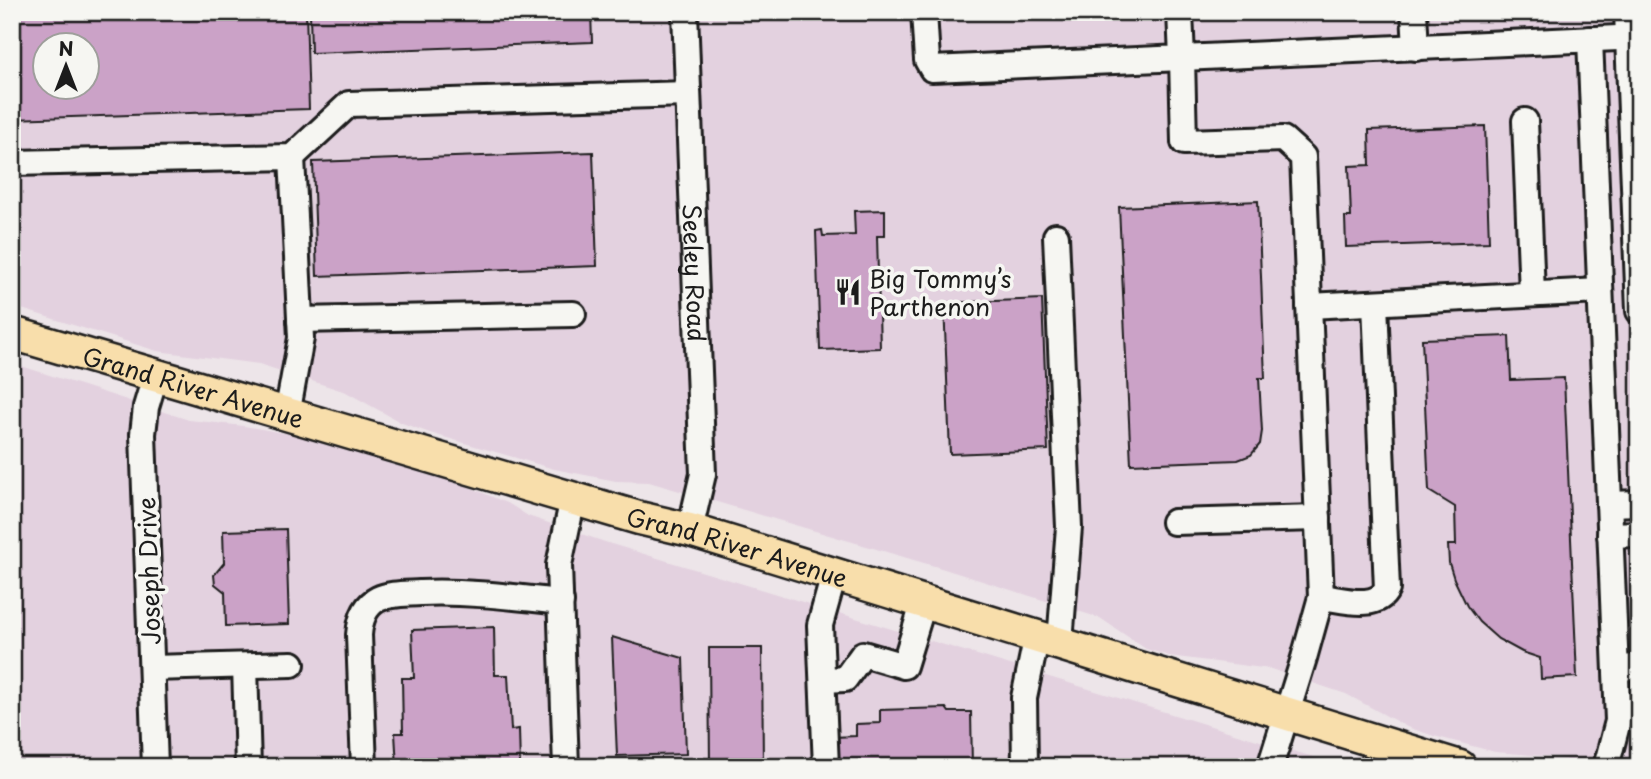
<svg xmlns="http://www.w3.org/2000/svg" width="1651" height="779" viewBox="0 0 1651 779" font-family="'Playpen Sans',sans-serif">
  <rect width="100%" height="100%" fill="#ede5e9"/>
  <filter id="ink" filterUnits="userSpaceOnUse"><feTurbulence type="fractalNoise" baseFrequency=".0143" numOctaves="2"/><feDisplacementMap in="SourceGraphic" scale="14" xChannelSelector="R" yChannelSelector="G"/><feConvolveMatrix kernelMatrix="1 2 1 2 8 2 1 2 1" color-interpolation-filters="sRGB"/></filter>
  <g filter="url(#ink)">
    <path fill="#e3d1df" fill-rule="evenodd" d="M12,12H1639V767H1590L1558,757L1495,752L1434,736L1407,727L1346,694L1271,669L1169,656L1146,649L1100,618L941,568L649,482L616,481L554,469L430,433L402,423L346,392L259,364L157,351L12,306ZM46,46H88V88H46Z
      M12,363L189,420L244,426L301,436L465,485L511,505L528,516L608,543L1346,767H12Z"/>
    <path fill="#cba2c7" stroke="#1c1c1c" stroke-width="2" fill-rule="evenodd" d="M12,12H306L309,109L12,119ZM46,46H88V88H46Z
      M310,12H591L592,42L311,53Z
      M975,12H1022V15L975,17Z
      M1485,126L1489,242L1346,247L1345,217H1351L1349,166L1370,165L1369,130Z
      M593,152L597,266L317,276L313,162Z
      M1258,201L1265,378H1259L1262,431L1260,444L1251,455L1238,460L1131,464L1119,207Z
      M885,210V236H877L880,348L820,350L816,231L822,230L823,236L855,235L854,211Z
      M1042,299L1048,450L950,454L944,303Z
      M1509,336L1511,380L1564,378L1577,677L1541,679L1540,658L1522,652L1498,639L1479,622L1467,606L1454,579L1449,563L1448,545H1456L1455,507L1429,491L1422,339Z
      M286,529L289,624L226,626L225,592L215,584L214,575L224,563L223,531Z
      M494,627L495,675H508L511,730L519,729L520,767H397L395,733H403L402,678H414L412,630Z
      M612,637L683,658L686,754L617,756Z
      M709,648H762L763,767H710Z
      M946,708L949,712H971L972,767H833V737L856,736V724L880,723V710Z"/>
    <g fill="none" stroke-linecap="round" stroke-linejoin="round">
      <defs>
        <g id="minor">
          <path id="s1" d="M685,12L703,474L690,530"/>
          <path d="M924,12L927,60L932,69L1182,58L1180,12"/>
          <path d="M1414,12L1416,48"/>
          <path d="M1627,12L1639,311"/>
          <path d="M1590,39L1618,721L1606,767"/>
          <path d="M1525,121L1532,294"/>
          <path d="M12,163L292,157L349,104L688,94"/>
          <path d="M1056,236L1069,527L1060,642"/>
          <path d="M1309,306L1600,291"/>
          <path d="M300,320L573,314"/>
          <path d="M287,415L301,338L292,157"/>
          <path d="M1609,504L1639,503"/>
          <path d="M1174,522L1318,518"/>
          <path d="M1610,535L1639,534"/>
          <path d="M1321,597C1341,599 1377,611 1387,589L1375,303"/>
          <path d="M245,666L248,767"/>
          <path d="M152,668L292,664"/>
          <path d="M1616,668L1639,667"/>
          <path d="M823,680L845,679L863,654L904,666L924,601"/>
          <path d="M155,767L143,434L146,407L155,377"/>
          <path d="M364,767L359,635C360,622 364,606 378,599C390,593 407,594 420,593C468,591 513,597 561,602"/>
          <path d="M566,767L559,565L573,498"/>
          <path d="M826,767L820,625L834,575"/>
          <path d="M1025,767L1024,698L1037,635"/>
          <path d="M1270,767L1304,658L1321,597L1303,157L1283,139L1184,142L1182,58L1639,37"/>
        </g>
        <g id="major">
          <path id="s2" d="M12,333L639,518L690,530L1460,767"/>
        </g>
      </defs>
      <use href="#minor" stroke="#1c1c1c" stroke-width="30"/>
      <use href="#major" stroke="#1c1c1c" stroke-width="37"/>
      <use href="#minor" stroke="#f6f6f2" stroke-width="24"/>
      <use href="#major" stroke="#f8deab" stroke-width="32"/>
    </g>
  </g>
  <defs>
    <symbol id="restaurant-bare" viewBox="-9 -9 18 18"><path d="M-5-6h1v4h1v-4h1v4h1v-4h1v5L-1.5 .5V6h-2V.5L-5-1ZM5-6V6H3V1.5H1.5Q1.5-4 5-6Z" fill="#1c1c1c" stroke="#f6f6f2" stroke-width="2.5" paint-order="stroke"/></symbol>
  </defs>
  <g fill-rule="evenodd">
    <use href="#restaurant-bare" x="829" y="273" width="38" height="38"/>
  </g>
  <g text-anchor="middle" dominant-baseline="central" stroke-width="7" stroke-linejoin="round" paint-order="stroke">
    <g font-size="24" fill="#1c1c1c" stroke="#f6f6f2">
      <text stroke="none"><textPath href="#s1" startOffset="261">Seeley Road</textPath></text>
      <text stroke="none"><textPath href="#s2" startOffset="189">Grand River Avenue</textPath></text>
      <text stroke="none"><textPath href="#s2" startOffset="756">Grand River Avenue</textPath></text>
      <text transform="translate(148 571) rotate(-92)">Joseph Drive</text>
    </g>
    <g font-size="24" fill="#1c1c1c" stroke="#f6f6f2" text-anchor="start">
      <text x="869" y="278">Big Tommy’s<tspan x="869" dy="28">Parthenon</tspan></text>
    </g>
  </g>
  <rect width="1651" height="779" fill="none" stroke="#f6f6f2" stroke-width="42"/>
  <rect x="21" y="21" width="1609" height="737" fill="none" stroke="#1c1c1c" stroke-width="2.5" filter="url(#ink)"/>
  <g transform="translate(66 66)"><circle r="33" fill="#f6f6f2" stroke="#9f9f9c" stroke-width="2"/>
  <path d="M0-5L12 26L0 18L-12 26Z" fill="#1c1c1c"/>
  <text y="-10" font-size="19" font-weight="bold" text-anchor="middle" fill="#1c1c1c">N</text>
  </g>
</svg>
